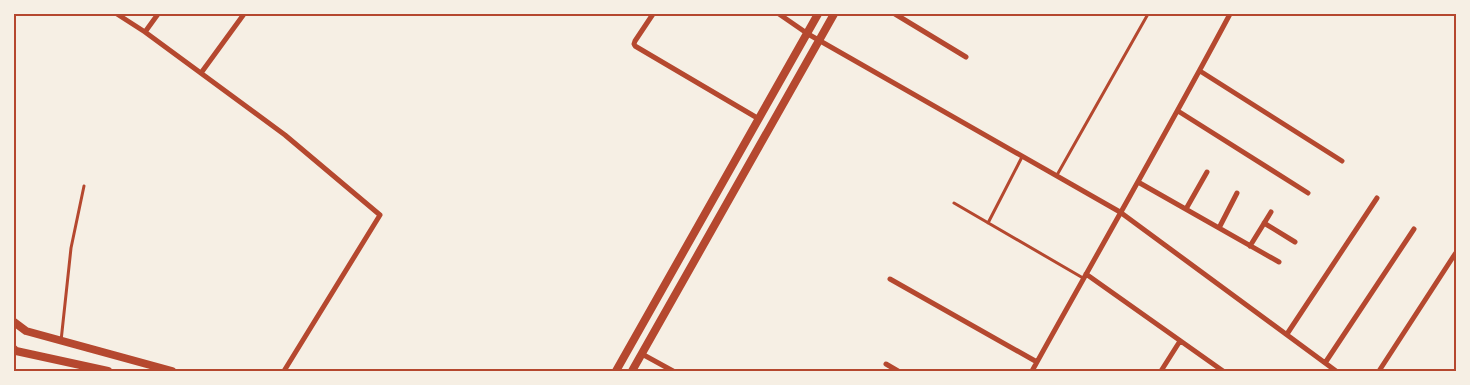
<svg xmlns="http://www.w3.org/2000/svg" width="1470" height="385" viewBox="0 0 1470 385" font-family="'PT Sans',sans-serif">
  <rect width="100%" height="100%" fill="#f6efe4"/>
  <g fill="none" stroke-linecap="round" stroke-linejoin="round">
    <path stroke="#b5482f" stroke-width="3" d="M1057,175L1148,14
      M954,203L1083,278
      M988,223L1022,157
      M61,341L71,248L84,186"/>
    <path stroke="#b5482f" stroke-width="5" d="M117,14L145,32L158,14
      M653,14L635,41L634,44L635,46L759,119
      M779,14L808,34L1120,212L1336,371
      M895,14L966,57
      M145,32L285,135L380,215L284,371
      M1200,71L1342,161
      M201,73L244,14
      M1178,111L1308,193
      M1138,182L1279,262
      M1186,209L1207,172
      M1264,223L1295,242
      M1219,228L1237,193
      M1250,246L1271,212
      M1086,274L1223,371
      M890,279L1037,362
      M1287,334L1377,198
      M642,354L673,371
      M1325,363L1414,229
      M886,364L898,371
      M1032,371C1098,252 1166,134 1230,14
      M1161,371L1180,341
      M1379,371L1455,254"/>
    <path stroke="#b5482f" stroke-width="8" d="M14,322L26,331L172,371
      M14,349L16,351L108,371
      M616,371L818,14
      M632,371L834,14"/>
  </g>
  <rect width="1470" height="385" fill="none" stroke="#f6efe4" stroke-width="30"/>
  <rect x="15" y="15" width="1440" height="355" fill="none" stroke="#b5482f" stroke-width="2"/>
</svg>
